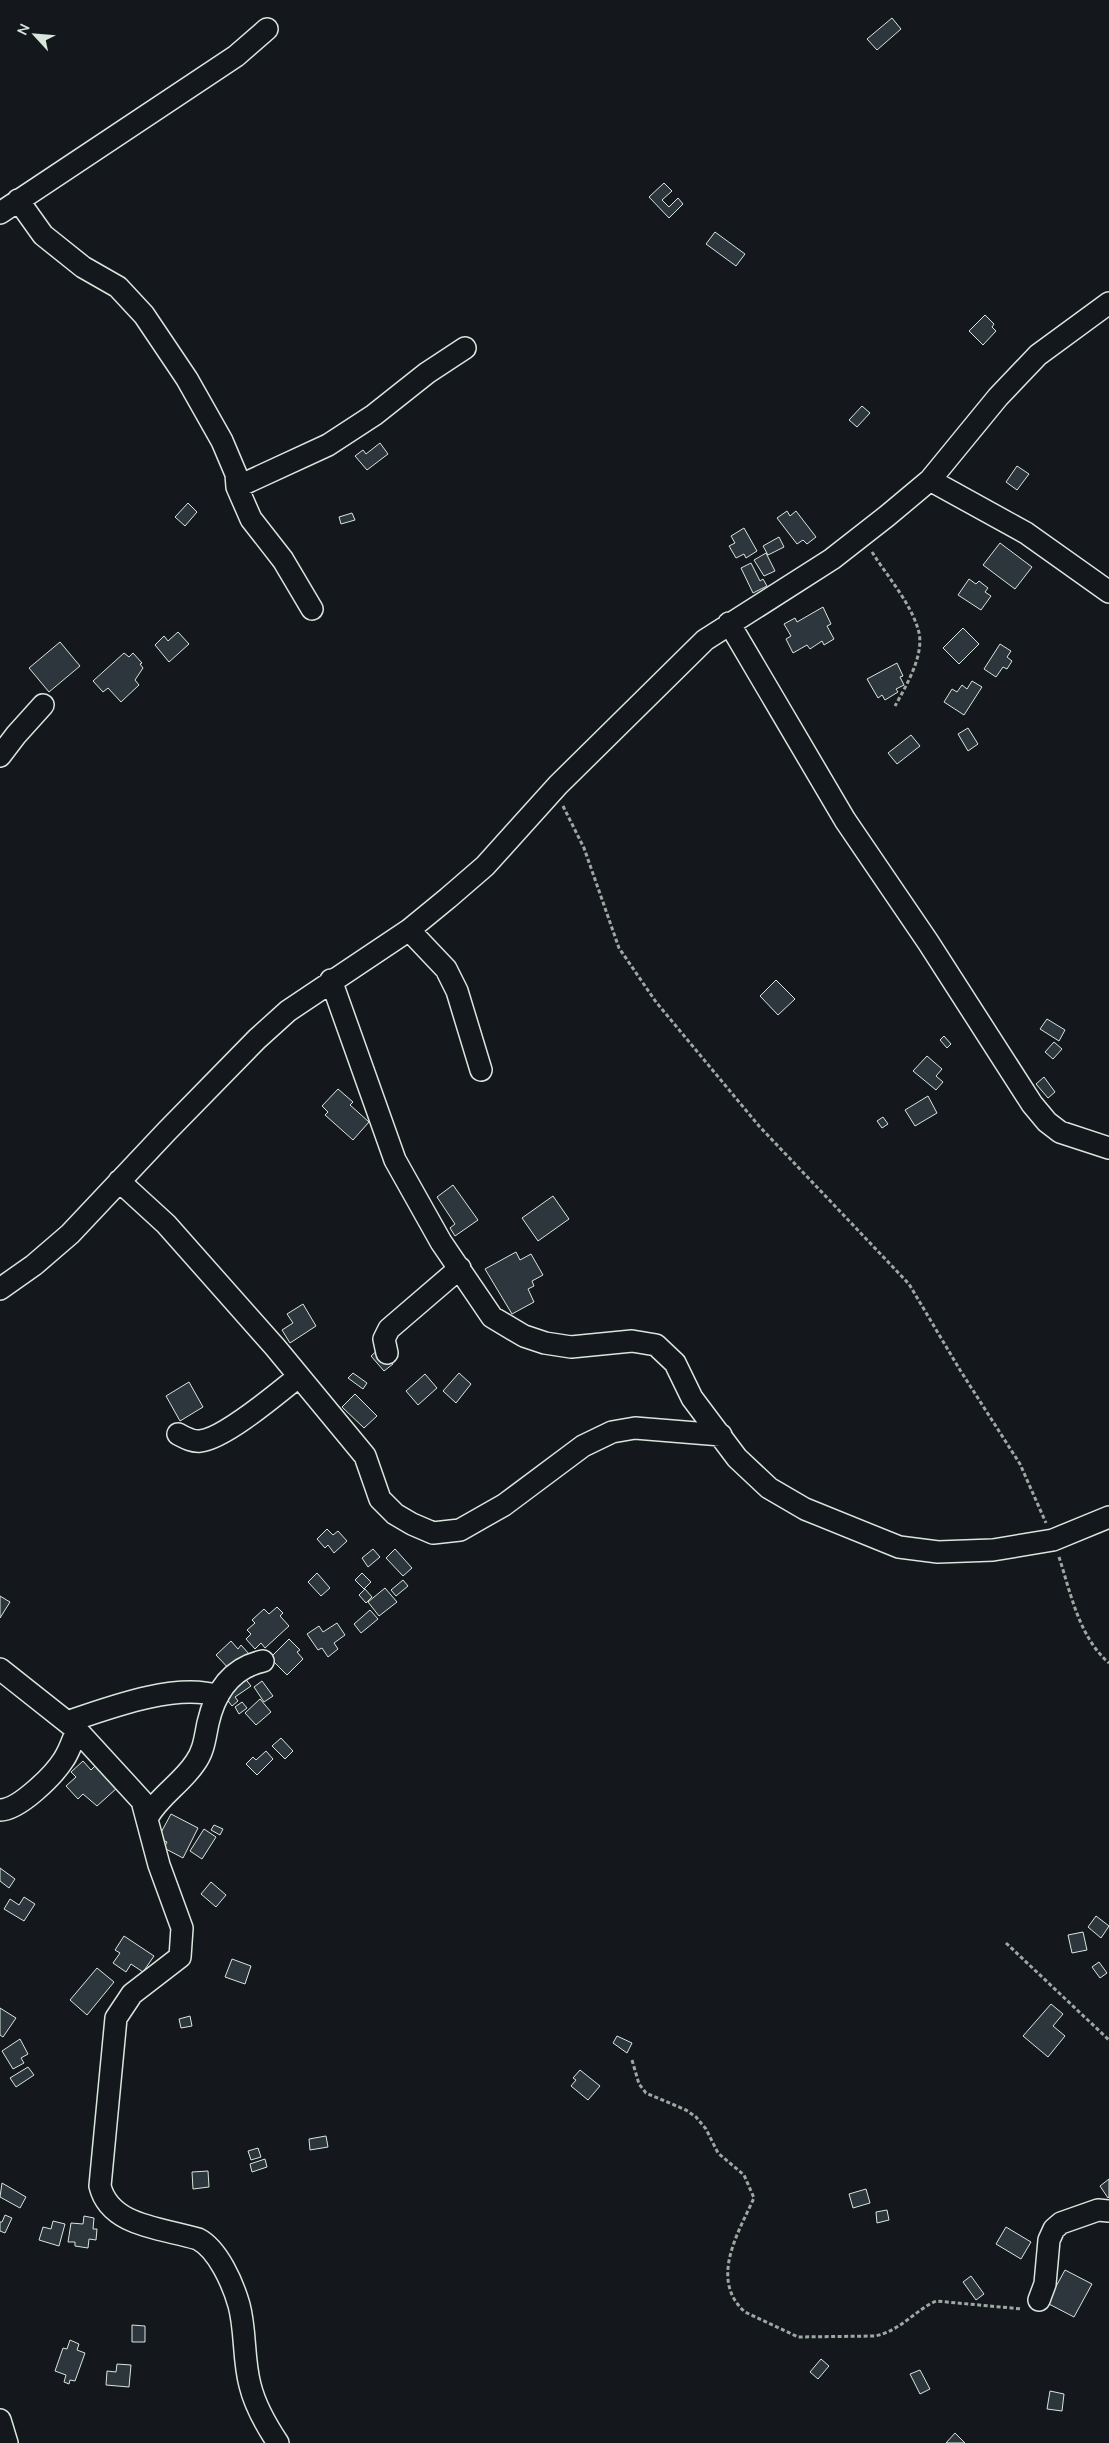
<svg xmlns="http://www.w3.org/2000/svg" width="1109" height="2443" viewBox="0 0 1109 2443" font-family="'Nunito Sans',sans-serif">
  <rect width="100%" height="100%" fill="#14181c"/>
  <path fill="#2c363c" stroke="#d8e6dc" d="M892,18L901,29L877,50L867,39Z
    M664,183L672,191L662,200L669,207L678,198L683,204L669,218L649,197Z
    M715,232L745,254L736,266L706,244Z
    M985,315L994,324L992,327L996,331L983,345L969,331Z
    M862,406L870,413L857,427L849,420Z
    M380,443L388,454L367,470L355,456L363,450L366,454Z
    M1017,466L1029,474L1017,490L1006,482Z
    M188,503L197,512L185,526L175,517Z
    M787,511L790,516L796,511L816,537L807,544L803,540L797,544L777,518Z
    M352,513L355,520L341,524L339,517Z
    M744,528L757,551L746,558L744,554L736,558L729,546L735,543L731,536Z
    M779,537L784,547L768,555L763,546Z
    M1000,543L1032,567L1015,589L983,565Z
    M766,553L775,571L764,576L754,560Z
    M751,563L760,581L763,579L767,586L753,593L741,568Z
    M969,579L976,584L979,581L988,588L985,592L991,596L981,610L958,595Z
    M823,607L831,624L827,626L834,639L824,645L822,641L810,649L807,645L793,653L786,639L791,636L784,624L795,618L797,622Z
    M963,628L979,644L959,664L943,648Z
    M178,632L189,644L169,662L155,645L164,636L168,641Z
    M60,642L80,666L49,692L29,668Z
    M1000,644L1011,651L1007,657L1012,661L1007,669L1003,667L996,677L984,669Z
    M124,653L129,657L133,653L142,663L140,664L143,668L135,680L139,685L121,702L108,688L103,692L93,681Z
    M897,663L903,676L900,677L904,685L896,689L898,692L885,700L882,695L878,698L867,679Z
    M972,681L982,687L964,715L944,702L952,689L957,692L962,685L967,689Z
    M968,728L978,744L968,751L958,734Z
    M911,735L920,746L897,764L888,753Z
    M776,980L795,999L778,1015L760,996Z
    M1047,1019L1065,1030L1059,1041L1040,1029Z
    M944,1036L951,1044L947,1048L940,1040Z
    M1054,1042L1062,1049L1053,1059L1045,1052Z
    M927,1056L942,1069L936,1076L943,1082L936,1090L913,1071Z
    M1044,1077L1055,1092L1048,1098L1036,1084Z
    M338,1089L353,1102L350,1105L369,1122L353,1140L325,1115L328,1112L322,1106Z
    M928,1096L937,1113L915,1126L905,1110Z
    M883,1117L888,1124L882,1128L877,1121Z
    M453,1185L478,1220L455,1236L450,1228L455,1224L437,1197Z
    M553,1196L569,1219L538,1241L522,1218Z
    M516,1252L520,1260L531,1254L543,1275L532,1281L534,1286L528,1289L534,1302L512,1314L485,1269Z
    M303,1304L316,1326L290,1343L282,1330L293,1323L287,1314Z
    M380,1348L393,1364L384,1371L371,1356Z
    M353,1373L367,1383L363,1389L348,1378Z
    M459,1373L471,1384L456,1403L443,1391Z
    M425,1374L437,1388L418,1405L406,1391Z
    M189,1382L203,1407L180,1421L166,1396Z
    M355,1394L377,1416L364,1428L342,1407Z
    M327,1529L333,1535L338,1531L347,1541L334,1553L328,1545L325,1548L317,1539Z
    M373,1549L380,1557L368,1567L362,1558Z
    M395,1549L412,1568L403,1576L386,1558Z
    M317,1573L330,1588L321,1596L308,1582Z
    M362,1573L371,1582L364,1589L355,1580Z
    M403,1580L408,1586L396,1596L391,1590Z
    M385,1588L397,1602L379,1616L368,1602Z
    M365,1589L372,1597L366,1603L359,1595Z
    M0,1596L10,1602L0,1618Z
    M277,1607L283,1613L280,1616L289,1626L265,1648L261,1643L255,1649L246,1639L251,1634L247,1630L255,1623L252,1620L264,1609L269,1614Z
    M370,1610L378,1619L361,1633L354,1624Z
    M337,1623L345,1635L334,1643L338,1649L328,1657L322,1648L318,1650L307,1634L319,1626L323,1632Z
    M289,1639L300,1650L297,1652L303,1659L287,1675L270,1658Z
    M231,1641L238,1649L241,1645L250,1655L232,1672L216,1655Z
    M244,1677L251,1686L235,1697L238,1701L232,1706L222,1693Z
    M262,1681L273,1696L264,1702L254,1687Z
    M260,1699L271,1712L256,1725L245,1713Z
    M242,1702L247,1708L239,1714L235,1707Z
    M281,1738L293,1751L285,1759L272,1746Z
    M266,1751L273,1759L257,1775L246,1764L253,1757L256,1760Z
    M83,1761L91,1770L96,1765L117,1788L97,1806L83,1794L78,1799L66,1786L76,1777L71,1772Z
    M171,1814L198,1828L183,1858L164,1848L167,1842L158,1838Z
    M214,1825L223,1829L220,1835L211,1830Z
    M204,1829L216,1837L202,1859L190,1851Z
    M0,1868L15,1879L9,1888L0,1881Z
    M211,1882L226,1895L216,1907L201,1894Z
    M24,1897L35,1904L24,1921L4,1909L10,1899L19,1905Z
    M1096,1916L1109,1926L1101,1938L1088,1927Z
    M1083,1932L1087,1950L1072,1953L1068,1935Z
    M124,1936L154,1956L143,1972L131,1964L126,1972L113,1963L120,1953L115,1950Z
    M232,1959L251,1966L245,1984L225,1977Z
    M1099,1962L1107,1973L1100,1978L1092,1967Z
    M97,1968L114,1982L87,2015L70,2000Z
    M1051,2004L1063,2014L1053,2026L1065,2036L1048,2057L1023,2036Z
    M0,2008L16,2018L3,2037L0,2035Z
    M190,2016L192,2026L181,2028L179,2019Z
    M617,2036L632,2043L627,2053L613,2043Z
    M20,2039L28,2054L21,2058L24,2063L13,2069L2,2051Z
    M28,2067L34,2075L16,2087L10,2078Z
    M580,2070L600,2086L588,2100L571,2086L576,2080L573,2078Z
    M326,2136L328,2147L310,2150L309,2139Z
    M258,2148L261,2157L251,2160L248,2151Z
    M265,2159L267,2167L252,2172L250,2164Z
    M208,2171L209,2187L193,2189L192,2172Z
    M1109,2179V2197L1108,2198L1100,2186Z
    M2,2183L26,2197L20,2208L0,2197Z
    M866,2189L870,2203L853,2208L849,2194Z
    M887,2210L889,2220L877,2223L876,2212Z
    M5,2215L12,2218L5,2233L0,2231V2222H2Z
    M84,2216L94,2218L93,2229H97L96,2240L89,2239L88,2248L75,2246V2242H68L71,2223L83,2224Z
    M53,2221L65,2224L59,2246L39,2240L43,2227L51,2229Z
    M1006,2227L1031,2242L1021,2259L996,2244Z
    M1065,2270L1092,2284L1074,2317L1047,2303Z
    M971,2276L984,2294L976,2300L963,2282Z
    M132,2325L145,2326V2342H132Z
    M70,2340L79,2344L77,2350L85,2353L75,2381L70,2380L69,2384L64,2382L66,2375L55,2371L63,2348L67,2349Z
    M821,2359L829,2366L818,2379L810,2372Z
    M117,2364L131,2365L129,2387L106,2385L107,2371L116,2372Z
    M920,2370L930,2389L920,2394L910,2374Z
    M1050,2391L1064,2394L1062,2411L1047,2409Z
    M955,2433L965,2443H946Z"/>
  <g fill="none" stroke-linecap="round" stroke-linejoin="round">
    <defs>
      <path id="minor" d="M18,200L43,235L83,267L118,287L144,315L187,379L222,441L236,474L237,487L251,519L283,560L312,609
        M0,213L236,56L267,29
        M930,480L1026,533L1109,592
        M237,487L328,445L374,415L427,373L465,348
        M729,623L845,820L928,942L1032,1104L1047,1122L1060,1132L1109,1148
        M0,756L16,735L43,705
        M409,930L446,969L457,991L481,1070
        M331,980L395,1160L441,1242L492,1317L524,1336L545,1343L571,1347L632,1341L656,1345L675,1363L692,1398L737,1458L769,1488L805,1509L899,1547L938,1552L993,1550L1053,1540L1109,1517
        M119,1181L166,1224L275,1347L365,1456L380,1499L395,1514L412,1524L433,1533L460,1530L504,1505L583,1446L612,1432L635,1428L721,1435
        M0,1289L34,1265L70,1234L167,1131L257,1039L288,1011L409,930L448,898L485,866L558,785L705,640L832,559L887,516L930,480L998,397L1038,355L1109,303
        M387,1353L384,1339L389,1329L460,1268
        M178,1434C184,1437 192,1442 200,1441C224,1439 278,1393 298,1377
        M0,1669L77,1730L142,1801L159,1865L182,1928L180,1957L132,1994L116,2018L100,2186C110,2227 163,2228 198,2239C218,2249 233,2284 239,2305C246,2331 243,2359 250,2385C255,2406 266,2425 278,2443
        M67,1722C108,1708 177,1682 218,1696
        M0,1810C19,1810 54,1775 64,1759C70,1750 73,1739 77,1730
        M147,1818C160,1795 181,1784 195,1763C204,1751 205,1737 208,1723C215,1692 231,1668 263,1661
        M1039,2300L1045,2284L1049,2240L1054,2229L1061,2223L1098,2210L1109,2211
        M0,2420L7,2443"/>
    </defs>
    <use href="#minor" stroke="#d8e6dc" stroke-width="24"/>
    <path stroke="#9da8a2" stroke-width="3" stroke-dasharray="4 2.5" stroke-linecap="butt" d="M872,552C887,576 910,602 918,629C926,653 906,686 895,706
      M563,806L584,848L619,948L656,1002L759,1126L909,1284L960,1370L1020,1464L1046,1523
      M1059,1557C1071,1594 1079,1637 1109,1663
      M1006,1943L1109,2040
      M632,2060L639,2084L646,2093L686,2110L696,2117L706,2129L718,2153L744,2175L754,2198C738,2233 709,2280 745,2312L798,2337L875,2336C900,2331 914,2311 936,2301L1022,2309"/>
    <use href="#minor" stroke="#14181c" stroke-width="21"/>
  </g>
  <g transform="translate(35 35) rotate(296)" stroke="#14181c" stroke-width="4" paint-order="stroke">
  <path d="M0-4L9 19L0 12L-9 19Z" fill="#d8e6dc"/>
  <text y="-8" font-size="14" font-weight="bold" text-anchor="middle" fill="#d8e6dc">N</text>
  </g>
</svg>
